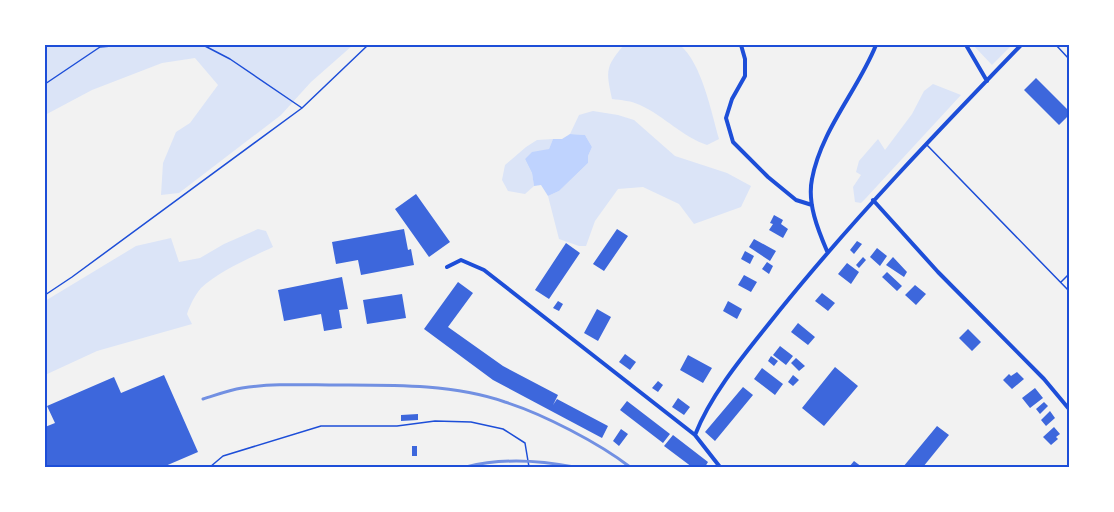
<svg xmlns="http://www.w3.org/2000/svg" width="1114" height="512" viewBox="0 0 1114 512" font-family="'Roboto Condensed',sans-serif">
  <rect width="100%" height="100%" fill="#f2f2f2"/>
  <path fill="#dbe4f7" d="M45,45H353L311,82L281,115L179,193L161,195L163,163L176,132L190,123L218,85L195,58L162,63L92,90L45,115Z
    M624,45H680C702,64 711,111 719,139L707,145C683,137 664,116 640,105C632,101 621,100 612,99C606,71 605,67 624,45Z
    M973,45H1012L992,65Z
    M933,84L961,95L866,198L861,203L855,202L853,187L861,175L856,172L859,161L878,139L885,150L912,114L924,91Z
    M593,111L618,115L634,120L675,156L727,173L751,186L741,207L694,224L679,204L643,187L618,189L595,221L586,246H579L559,239L548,196L559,191L588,163V156L592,147L585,135L570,134L579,115Z
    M553,139L549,149L525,159L532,173L534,186L525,194L508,191L502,180L505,165L526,147L537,140Z
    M258,229L266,231L273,247C250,258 219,271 201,288C195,295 190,305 187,314L192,324L97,351L45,375V301L136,246L171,238L179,262L200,258L224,244Z"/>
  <path fill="#bfd3fe" d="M570,134L585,135L592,147L588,156V163L559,191L548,196L541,185L534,186L532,173L525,159L532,152L549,149L553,139H562Z"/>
  <path fill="#3d67dc" d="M1036,78L1069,111V115L1059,125L1024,90Z
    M416,194L450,242L429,257L395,209Z
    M774,215L783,220L781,224L788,229L783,238L769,230L773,224L770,223Z
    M404,229L408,250L411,249L414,265L361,275L358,260L336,264L332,242Z
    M617,229L628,236L604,271L593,264Z
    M754,239L776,251L770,261L749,247Z
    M857,241L862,244L854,254L850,250Z
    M566,243L580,253L549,299L535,290Z
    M877,248L887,256L880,266L870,257Z
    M745,251L754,256L750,264L741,259Z
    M863,257L866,260L859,268L856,265Z
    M893,257L907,272L904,277L886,265Z
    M767,262L773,266L769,274L762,269Z
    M847,263L859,272L851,284L838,274Z
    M887,272L902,286L897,291L882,277Z
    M744,275L757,282L751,292L738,285Z
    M342,277L348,309L339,310L342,328L324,331L321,314L284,321L278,290Z
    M458,282L473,293L448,327L503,366L558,395L553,405L557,399L608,426L602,438L493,380L424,329Z
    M915,285L926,294L916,305L905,295Z
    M822,293L835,303L828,311L815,301Z
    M402,294L406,318L367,324L363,300Z
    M558,301L563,304L559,311L553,308Z
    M728,301L742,309L737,319L723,311Z
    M597,309L611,317L598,341L584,333Z
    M798,323L815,337L808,345L791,332Z
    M968,329L981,342L972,351L959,338Z
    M780,346L793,356L786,365L773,355Z
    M625,354L636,362L630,370L619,362Z
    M688,355L712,368L703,383L680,370Z
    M771,356L778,361L774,366L768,361Z
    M796,358L805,366L799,371L791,363Z
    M835,367L858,386L824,426L802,408Z
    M762,368L783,384L775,395L754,379Z
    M1017,372L1024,379L1012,389L1003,380L1009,374L1011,376Z
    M164,375L198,452L163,467H45V427L55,423L47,406L114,377L121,393Z
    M793,375L799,380L793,386L788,382Z
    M658,381L663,385L658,392L652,388Z
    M743,387L753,395L715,441L705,432Z
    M1035,388L1043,398L1030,408L1022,398Z
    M678,398L690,407L684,415L672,407Z
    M627,401L670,434L663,443L620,410Z
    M1044,402L1048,406L1040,414L1036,409Z
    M1050,411L1055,418L1046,426L1041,420Z
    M418,414V420L401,421V415Z
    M937,426L949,435L923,467H903Z
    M1054,427L1060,434L1056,437L1058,439L1051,445L1043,437Z
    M621,429L628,434L619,446L613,441Z
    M673,435L708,462L705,467H692L664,446Z
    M412,446H417V456H412Z
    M854,461L862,467H849Z"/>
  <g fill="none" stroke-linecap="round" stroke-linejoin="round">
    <path stroke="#1d4ed8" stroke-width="1.5" d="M203,45L230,59L302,108
      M45,84L100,47L123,45
      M45,295L72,277L302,108L368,45"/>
    <path stroke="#1d4ed8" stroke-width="1.5" d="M1056,45L1069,59
      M926,144L1069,291
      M1061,282L1069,274
      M210,467L223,456L321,426H397L435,421L471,422L503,429L525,443L529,467"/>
    <path stroke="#1d4ed8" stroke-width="4" d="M741,45L745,59V76L732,99L726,118L733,142L768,177L796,200L812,205
      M966,45L987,81
      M873,200L938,272L1044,379L1069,409
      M827,251C818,230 807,203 812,179C821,130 858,90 876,45
      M447,267L461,260L484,270L695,435
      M720,467L695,435C712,391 749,349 779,311C855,217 938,131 1021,45"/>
    <path stroke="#7290e2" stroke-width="3" d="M203,399C216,395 229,390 242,388C274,383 306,385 338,385C393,385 453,384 505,402C543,414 599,443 630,467
      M466,467C501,458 538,460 574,467"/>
  </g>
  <rect width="1114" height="512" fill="none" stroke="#ffffff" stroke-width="93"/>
  <rect x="46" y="46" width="1022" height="420" fill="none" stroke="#1d4ed8" stroke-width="2"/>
</svg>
